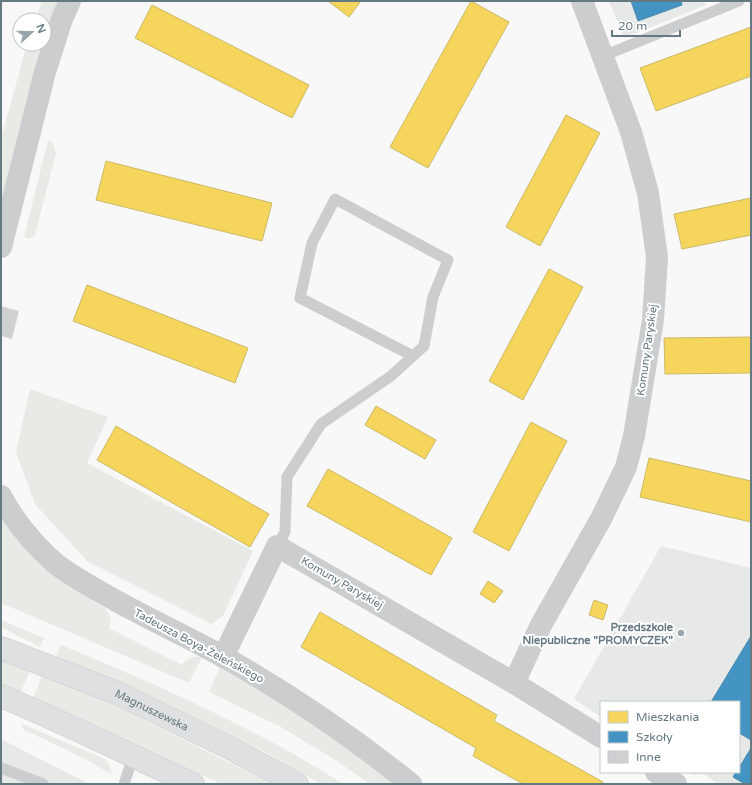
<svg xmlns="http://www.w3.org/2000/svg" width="752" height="785" font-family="'Varela Round',sans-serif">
<rect width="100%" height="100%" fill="#f8f8f8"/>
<g fill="#e7e9e8">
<path d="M609,1h95l2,4 -82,33z"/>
<path d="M661,546l90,22v216h-33l-14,-10 -11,1 -5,-3h51v-70h-138v15l-27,-18z"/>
<path d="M1,739l88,45h-88z"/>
</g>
<g fill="#e8eae5">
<path d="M42,1h17l-15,43v-24h-9z"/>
<path d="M27,44h17l-43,164v-69z"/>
<path d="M48,140l5,4 3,9 -21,82 -6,4 -5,-2z"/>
<path d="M30,389l78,28 -21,46 166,88 -30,65 -12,8 -124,-63 -52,-57 -19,-52z"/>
<path d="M1,516l72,72 33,21 5,10 -2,9 73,37c5,-7 11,-10 20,-8l-13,26 -188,-80z"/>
<path d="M1,620l43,18 -4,9 -39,-20z"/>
<path d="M61,645c97,40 193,82 282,139h-22l-54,-31 -48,-24 -61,-28 -104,-41z"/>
<path d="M1,658l30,10 -12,28 -18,-8z"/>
<path d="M220,667l55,31 34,23 87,63h-26l-33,-23 -56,-34 -72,-35z"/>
<path d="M43,673l68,28 35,20 126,63h-51l-60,-28 -129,-55z"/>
<path d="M22,724l83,35 4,5 3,11 -21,-13 -66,-32 -3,-2z"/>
</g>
<g fill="#f6d55c" stroke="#cab967">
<path d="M328,1h33l-12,16z"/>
<path d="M471,1l38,21 -81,146 -38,-21z"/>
<path d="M152,5l157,80 -17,33 -157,-80z"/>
<path d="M751,27v49l-95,35 -16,-43z"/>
<path d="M566,115l34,18 -60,113 -34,-19z"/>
<path d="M106,161l166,42 -10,38 -166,-41z"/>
<path d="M751,198v37l-69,14 -8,-35z"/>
<path d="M549,269l34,18 -60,113 -34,-19z"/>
<path d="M87,285l161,63 -13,35 -162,-62z"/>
<path d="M751,337v36l-86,1 -1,-36z"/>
<path d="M376,406l60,34 -11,19 -60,-34z"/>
<path d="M531,422l36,19 -58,110 -36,-19z"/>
<path d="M116,426l153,88 -19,33 -153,-87z"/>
<path d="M649,458l102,23v41l-111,-25z"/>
<path d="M328,469l124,69 -21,37 -124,-69z"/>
<path d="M488,581l15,10 -9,12 -14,-9z"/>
<path d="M594,600l14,5 -5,15 -14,-5z"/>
<path d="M320,612l177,103 -3,6 109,61 -1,2h-79l-50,-28 3,-8 -175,-101z"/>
</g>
<g fill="#4393c3" stroke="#4d8baf">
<path d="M631,1h50l1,4 -44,16z"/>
<path d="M751,636v63l-1,2h1v39l-12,-7v-31h-28z"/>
<path d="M751,748v36h-6l-12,-7 3,-5h3v-4z"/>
</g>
<path fill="#ced0d1" stroke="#e8e8e8" d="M1,306l18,5 -7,28 -11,-3z"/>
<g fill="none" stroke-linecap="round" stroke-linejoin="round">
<defs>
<g id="secondary">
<path id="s1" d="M1,648l116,45 113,55 67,36"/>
<path d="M1,696c65,27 128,59 192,88"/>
</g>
</defs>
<use href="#secondary" stroke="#d4d5d6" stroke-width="24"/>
<g stroke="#cbcdce" stroke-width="11">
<path d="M603,56l136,-55"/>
<path d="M277,546l8,-14 2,-55 34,-53 70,-48 33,-30 9,-49 15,-37 -113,-61 -23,44 -12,55 113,58"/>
<path d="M1,768l42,16"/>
<path d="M124,784l9,-27"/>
</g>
<g stroke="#cbcdce" stroke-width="22">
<path d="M1,247l44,-175 17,-53 8,-18"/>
<path d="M1,496c14,26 33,49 55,68 13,10 27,18 41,26 44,26 90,46 134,71 63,36 123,77 180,123"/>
<path d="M223,657l54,-111 237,137 87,54"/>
<path d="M514,683l27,-58 61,-108 24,-50 8,-31 19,-116 4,-63 -9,-64 -17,-61 -49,-131"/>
<path d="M656,772l20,12"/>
</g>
<use href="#secondary" stroke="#dfe0e1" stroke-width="22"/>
</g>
<circle fill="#98a5ab" stroke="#fff" stroke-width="1.5" cx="681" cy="633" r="4"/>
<g text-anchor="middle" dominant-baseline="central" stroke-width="4" stroke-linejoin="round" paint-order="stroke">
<g font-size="11" fill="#657981" stroke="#fff">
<text transform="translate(647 350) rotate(-82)">Komuny Paryskiej</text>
<text transform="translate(342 583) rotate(30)">Komuny Paryskiej</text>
<text transform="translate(199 646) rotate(28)">Tadeusza Boya-Żeleńskiego</text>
<text stroke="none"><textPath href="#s1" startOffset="163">Magnuszewska</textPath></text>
</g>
<g font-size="11" font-weight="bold" fill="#657981" stroke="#fff" text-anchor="end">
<text x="673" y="627">Przedszkole<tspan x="673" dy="13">Niepubliczne "PROMYCZEK"</tspan></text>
</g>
</g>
<rect width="752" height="785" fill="none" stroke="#657981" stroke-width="4"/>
<rect x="600" y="701" width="140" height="72" fill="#ffffff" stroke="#c1c9cd"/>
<rect x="608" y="711" width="20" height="12" fill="#f6d55c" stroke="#c1c9cd"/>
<text x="636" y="721" font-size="12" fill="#657981">Mieszkania</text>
<rect x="608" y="731" width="20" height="12" fill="#4393c3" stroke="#c1c9cd"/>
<text x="636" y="741" font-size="12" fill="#657981">Szkoły</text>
<rect x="608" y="751" width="20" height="12" fill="#ced0d1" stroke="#c1c9cd"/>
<text x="636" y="761" font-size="12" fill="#657981">Inne</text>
<g transform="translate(32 32) rotate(69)"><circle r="19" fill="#ffffff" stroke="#c1c9cd"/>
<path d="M0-3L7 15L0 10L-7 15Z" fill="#98a5ab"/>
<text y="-6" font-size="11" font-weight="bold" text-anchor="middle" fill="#657981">N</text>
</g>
<path d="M612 30v6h68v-6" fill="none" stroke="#657981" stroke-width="2"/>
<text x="618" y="30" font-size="12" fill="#657981" stroke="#ffffff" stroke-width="3" paint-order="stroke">20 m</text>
</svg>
